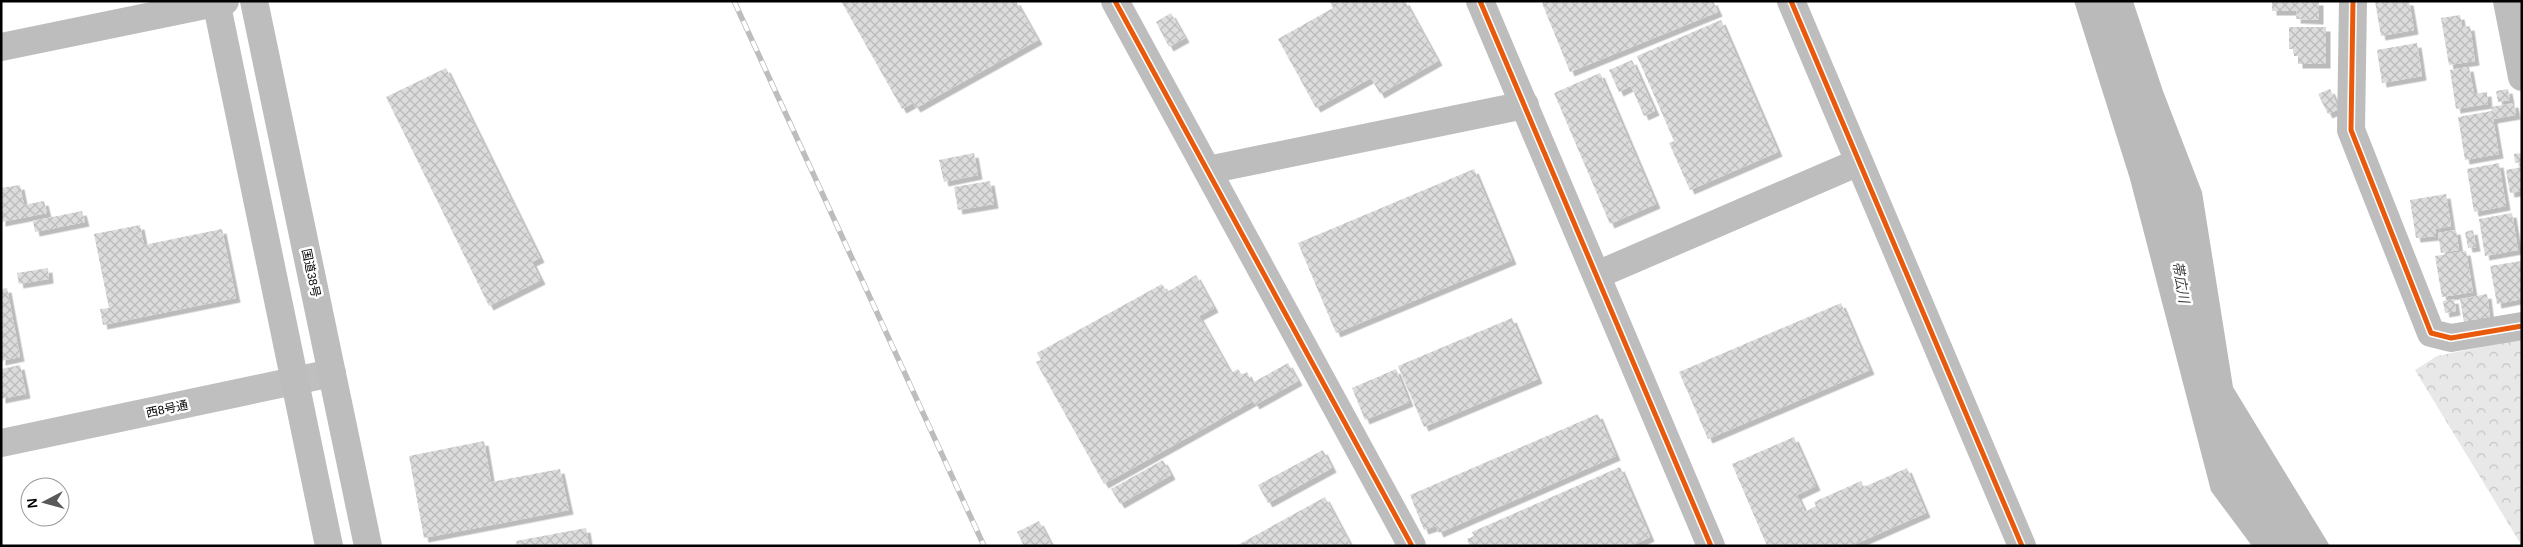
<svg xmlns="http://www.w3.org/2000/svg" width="2523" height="547" font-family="Arial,'Noto Sans JP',sans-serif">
<defs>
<pattern id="park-crowns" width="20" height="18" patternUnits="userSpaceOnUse" patternTransform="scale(1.25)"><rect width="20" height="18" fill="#e8e8e8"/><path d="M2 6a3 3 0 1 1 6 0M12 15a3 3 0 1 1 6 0" fill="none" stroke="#c5c5c5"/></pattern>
<pattern id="building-cross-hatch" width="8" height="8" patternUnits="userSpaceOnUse" patternTransform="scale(1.25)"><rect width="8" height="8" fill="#dcdcdc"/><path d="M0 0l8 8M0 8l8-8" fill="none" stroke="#bbb"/></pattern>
<filter id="shadow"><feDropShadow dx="4.5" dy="4.5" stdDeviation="0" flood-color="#0004"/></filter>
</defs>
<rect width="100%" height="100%" fill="#fff"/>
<path fill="url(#park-crowns)" d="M2522,339v207l-107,-176 22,-14z"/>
<path fill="#bababa" d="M2074,1h59l30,90 39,101 31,195 97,159h-78l-41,-55 -81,-312z"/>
<g fill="url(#building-cross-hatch)" filter="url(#shadow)">
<path d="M841,1h175l22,39 -122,68 -3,-5 -11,6z"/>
<path d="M1329,1h76l33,60 -58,33 -9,-16 -55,30 -38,-69 55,-31z"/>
<path d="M1546,1h167l5,11 -148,60 -28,-69z"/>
<path d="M2272,1h47v19l-23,-1 1,-8h-25z"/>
<path d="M2375,1h34l5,29 -33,6z"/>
<path d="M1171,13l14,25 -16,9 -13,-25z"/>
<path d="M2460,15l2,12 8,-1 5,35 -26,4 -8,-47z"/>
<path d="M1721,20l57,132 -88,38 -21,-47 5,-2 -37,-85z"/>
<path d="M2289,27h37v37h-28v-8h-4v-7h-5z"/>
<path d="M2417,43l5,33 -40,7 -5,-33z"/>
<path d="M1632,60l23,51 -11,5 -13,-30 -12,6 -10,-22z"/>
<path d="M2469,67l5,27 13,-2 1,12 -32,5 -6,-39z"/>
<path d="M446,68l94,190 -8,4 9,18 -52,26 -103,-209z"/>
<path d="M1600,73l56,131 -46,20 -56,-131z"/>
<path d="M2330,89l9,20 -11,5 -10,-20z"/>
<path d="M2508,89l2,11 -12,2 -2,-11z"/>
<path d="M2514,103l2,12 -23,4 6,35 -34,6 -7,-43 34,-6 -1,-4z"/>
<path d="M974,153l4,22 -34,7 -5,-22z"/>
<path d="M2522,153v9l-7,1 -1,-9z"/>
<path d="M2499,163l7,43 -32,6 -7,-43z"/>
<path d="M2522,167v24l-12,2 -4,-23z"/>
<path d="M1474,169l38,91 -176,73 -38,-90z"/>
<path d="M990,181l4,23 -36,6 -4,-23z"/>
<path d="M20,185l4,20 20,-4 3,12 -46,9v-34z"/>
<path d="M2446,194l5,32 -16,3 1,7 -20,2 -6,-38z"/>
<path d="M82,211l3,11 -50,10 -2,-11z"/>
<path d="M2512,213l6,37 -33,6 -6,-37z"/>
<path d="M140,225l4,20 78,-16 14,69 -133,27 -3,-16 9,-1 -15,-74z"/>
<path d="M2456,230l3,20 -18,3 -3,-20z"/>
<path d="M2473,230l3,17 -8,1 -3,-16z"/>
<path d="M2466,251l7,41 -31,5 -7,-41z"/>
<path d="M2521,261l1,38 -25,5 -7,-38z"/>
<path d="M48,268l1,11 -30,5 -2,-11z"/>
<path d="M1196,275l18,33 -15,8 32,57 7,-4 4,6 5,-3 5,11 36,-20 10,18 -43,24 -2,-4 -149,83 -68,-122 5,-2 -4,-7 125,-69 5,8z"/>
<path d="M7,288l13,69 -19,4v-72z"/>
<path d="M2487,294l3,24 -26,4 -4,-23z"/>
<path d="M2454,299l2,12 -11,2 -2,-12z"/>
<path d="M1841,303l29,67 -162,69 -29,-67z"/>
<path d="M1512,318l26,61 -114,48 -26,-61z"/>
<path d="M20,365l6,29 -25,5v-30z"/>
<path d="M1396,369l13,33 -44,18 -13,-32z"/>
<path d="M1598,414l18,42 -177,77 -3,-7 -12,4 -14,-35z"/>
<path d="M1794,437l22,49 -19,9 8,17 11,-6 -2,-4 47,-21 3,6 43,-19 19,45 -75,33h-84l-35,-82z"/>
<path d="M484,441l7,41 69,-13 9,41 -145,28 -15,-82z"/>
<path d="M1323,450l9,18 -64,35 -10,-18z"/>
<path d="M1163,460l8,15 -51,29 -9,-15z"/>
<path d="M1620,467l30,70 -19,9h-161l-3,-7 7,-3 -2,-4z"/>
<path d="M1325,497l26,49h-115z"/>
<path d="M1039,521l13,25h-28l-7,-14z"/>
<path d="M586,528l3,18h-72l-1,-5z"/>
</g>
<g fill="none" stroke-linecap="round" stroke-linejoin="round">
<g stroke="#bdbdbd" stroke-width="28">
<path d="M1115,1l297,545"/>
<path d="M1480,1l231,545"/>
<path d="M1791,1l231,545"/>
<path d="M2353,1l-2,129 80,203 20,5 71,-12"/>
<path d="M2507,1l15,76"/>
<path d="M1,47l224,-46"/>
<path d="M1208,170l317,-65"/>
<path d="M1597,275l262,-113"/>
</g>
<path stroke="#bfbfbf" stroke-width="28" d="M1,443l331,-70"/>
<g stroke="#bdbdbd" stroke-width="28">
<path d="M216,1l113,545"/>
<path d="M254,1l114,545"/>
</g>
<defs>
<path id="rail" d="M734,1l250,545"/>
</defs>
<use href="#rail" stroke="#bdbdbd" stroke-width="5.5"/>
<use href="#rail" stroke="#fff" stroke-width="4" stroke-dasharray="11" stroke-linecap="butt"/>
<defs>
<g id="cycleway">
<path d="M1115,1l297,545"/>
<path d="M1480,1l231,545"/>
<path d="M1791,1l231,545"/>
<path d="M2353,1l-2,129 80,203 20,5 71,-12"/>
</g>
</defs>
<use href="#cycleway" stroke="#fff" stroke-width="8"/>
<use href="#cycleway" stroke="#e8590c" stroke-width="5"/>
</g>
<g text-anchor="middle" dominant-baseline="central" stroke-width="5" stroke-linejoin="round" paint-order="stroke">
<g font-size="12" fill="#000" stroke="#fff">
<text transform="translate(311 273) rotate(78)">国道38号</text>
<text transform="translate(167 409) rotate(-12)">西8号通</text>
</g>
<g font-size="14" font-style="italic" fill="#3e3e3e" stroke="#fff">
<text transform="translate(2181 282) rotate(80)">帯広川</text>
</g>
</g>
<rect width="2523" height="547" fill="none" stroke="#000000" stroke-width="5"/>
<g transform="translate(45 502) rotate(264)"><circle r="24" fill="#ffffff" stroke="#999999"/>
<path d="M0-4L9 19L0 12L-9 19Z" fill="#595959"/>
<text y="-8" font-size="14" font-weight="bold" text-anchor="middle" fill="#000000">N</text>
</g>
</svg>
